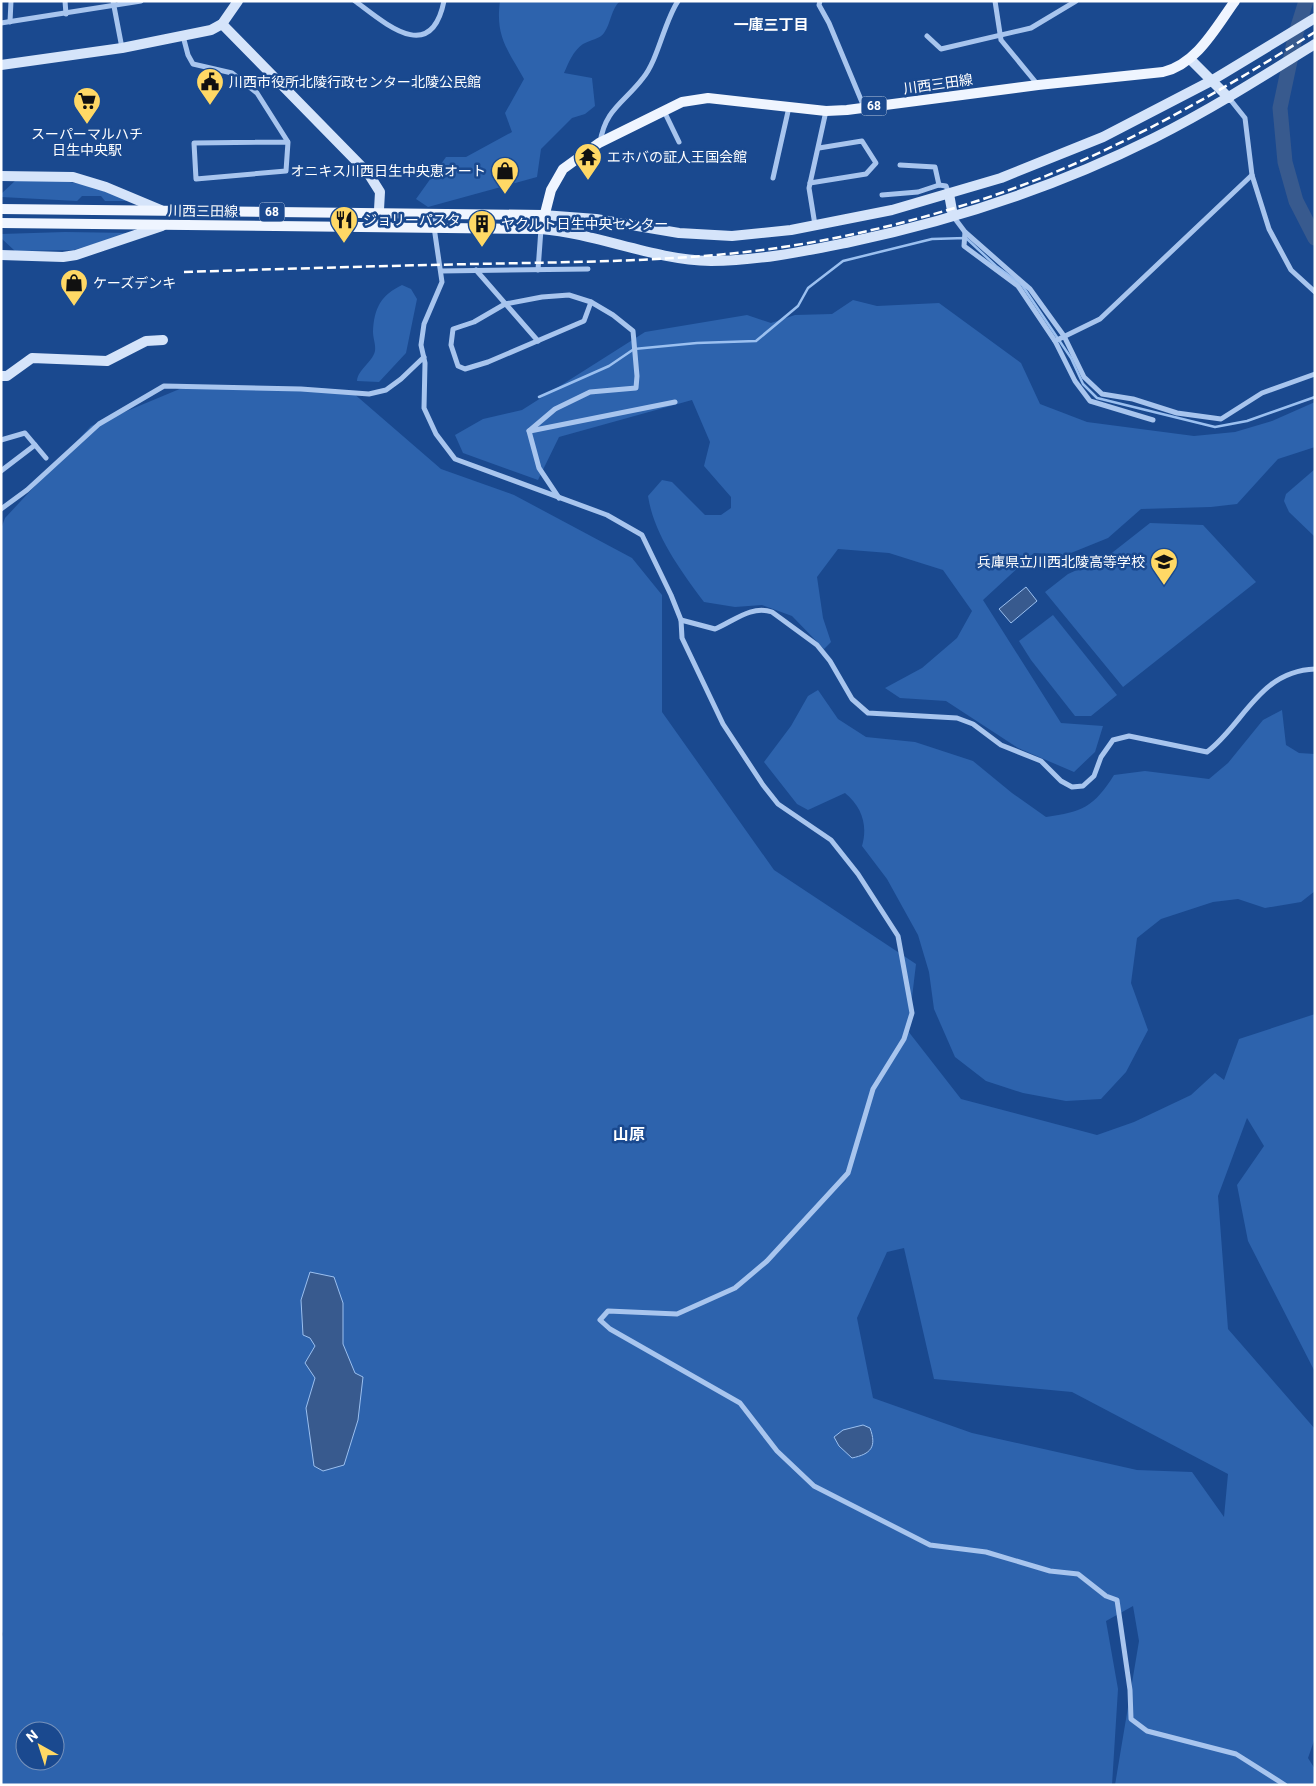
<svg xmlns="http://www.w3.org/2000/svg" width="1316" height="1786" font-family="Roboto,'Noto Sans JP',sans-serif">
<rect width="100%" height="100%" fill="#1a498f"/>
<g fill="#2d63ad" fill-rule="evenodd">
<path d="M500,1h120c-9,8 -9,22 -16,32 -4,6 -14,7 -21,11 -10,7 -14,18 -19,29l28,5 3,28 -10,8 -13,4 -31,31 -4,28 -109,30 -12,-8 30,-42h20l46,-25 -7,-19 19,-34c-16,-29 -29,-42 -24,-78z"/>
<path d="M16,180l48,1 22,4 46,16h-27l-4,-5h-19l-5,5 -76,-4v-3z"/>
<path d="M65,232l67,1 -58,17 -59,1 -14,-13v-4z"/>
<path d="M402,285l9,4 6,10 -11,54 -27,29 -22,-1c1,-12 15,-18 18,-30 1,-6 -2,-13 -2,-19 1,-24 8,-37 29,-47z"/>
<path d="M853,300l24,6 62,-3 82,60 19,41 47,18 107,14 41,-4 37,-11 43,-19v45l-37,12 -41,45 -26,3 -70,2 -33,29 -42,17 -32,-2 -51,47 78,123 42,3 -8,26 -21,20 -56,-24 -72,-47 -46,-3 -15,-10 37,-20 35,-30 15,-27 -29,-41 -54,-17 -51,-4 -21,28 6,41 8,24 -7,7 -32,-33 -30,-11 -27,2 -31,-5c-23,-31 -50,-67 -56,-106l14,-16 10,2 33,33h16l10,-7v-11l-27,-31 6,-24 -18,-42 -133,37 -21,43 -75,-27 -8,-18 28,-16 39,-9 123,-78 102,-17 24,8 24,-8 37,-1z"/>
<path d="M182,388h138l32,4 89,77 73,26 118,63 30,37v117l112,158 142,94 -8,67 53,68 136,36 37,-13 57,-27 24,-22 9,7 15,-41 76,-25v358l-67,-131 -11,-56 27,-39 -17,-28 -29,78 10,133 87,100v309l-7,20 7,11v16h-200l24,-144 -6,-35 -27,15 12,68 -6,96h-1111v-145l2,-6 -2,-5v-1100l4,-11 86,-92zM904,1248l30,131 138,13 156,82 -4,43 -32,-45 -55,-2 -165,-37 -99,-35 -16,-80 30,-66zM25,1731h30v30h-30z"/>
<path d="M1315,469v68l-26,-25 -5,-11 2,-7z"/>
<path d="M1150,523l53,2 53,57 -133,105 -78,-95 23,-18 40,-18z"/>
<path d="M1053,615l64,80 -26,21h-16l-44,-56 -12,-19z"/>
<path d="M818,690l20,29 28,18 49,5 58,19 39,32 34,24c36,-5 48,-10 68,-42l31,-4 64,8 19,-16 35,-43 19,-10 4,35 13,8 16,1v137l-14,11 -36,6 -27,-9 -25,3 -52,17 -24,19 -6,45 17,47 -22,42 -25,27 -35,2 -43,-8 -37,-12 -31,-24 -21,-48 -5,-37 -11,-37 -31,-56 -25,-33c6,-21 0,-39 -17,-53l-37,17 -11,-6 -33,-42 27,-36 17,-30z"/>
</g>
<g fill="#385a8e" stroke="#9bc0f0">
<path d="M1026,587l11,14 -26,22 -12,-14z"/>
<path d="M310,1272l24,5 9,26v41l12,29 8,4 -5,43 -14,45 -21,6 -9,-5 -8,-58 9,-30 -10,-15 10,-17 -5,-8 -7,-3 -2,-35z"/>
<path d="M863,1425l7,3c7,19 1,26 -18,30l-13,-12 -5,-9 9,-7z"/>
</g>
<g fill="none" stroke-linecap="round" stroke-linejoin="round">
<path stroke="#9bc0f0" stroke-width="2.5" d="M539,397l70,-31 25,-17 63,-6 59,-2 42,-35 10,-18 35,-27 89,-22 34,-1 30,28 26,19 49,73 12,26 14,14 118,29 32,-6 68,-24"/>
<path stroke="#385a8e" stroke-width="15" d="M1306,1l-10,32 -16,75 5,54 11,39 19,37"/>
<g stroke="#a8c5ee" stroke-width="5">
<path d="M65,1l1,13"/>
<path d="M113,1l9,47"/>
<path d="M355,1c31,23 76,64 89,0"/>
<path d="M820,1l-1,4 10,18 35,84"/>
<path d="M995,1l6,39 37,45"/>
<path d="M10,22l1,-21"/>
<path d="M1,23l140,-22"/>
<path d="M183,36l5,19 5,9 39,9 25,20 31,49 -2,29 -90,8 -2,-36 94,-1"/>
<path d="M927,36l14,13 90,-21 45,-27"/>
<path d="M1229,98l16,20 7,57 17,54 22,41 24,22"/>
<path d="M664,111l15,31"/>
<path d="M600,143c5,-34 24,-40 43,-65 15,-18 21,-56 35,-77"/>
<path d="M900,165l35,2 4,18"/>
<path d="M773,178l16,-71"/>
<path d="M810,183l56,-9 10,-11 -14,-22 -43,7"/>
<path d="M882,195l36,-3 21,-7 7,1 3,8"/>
<path d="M436,215l-2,12 8,55 -18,42 -3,21 4,18 -1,45 12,26 19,25 152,56 35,20 29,60 10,25 1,18 41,86 40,61 15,19 53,36 27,34 40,62 14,77 -8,26 -31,50 -25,84 -81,88 -32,27 -58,26 -69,-3 -8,9 10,9 130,74 37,48 37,35 116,59 56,7 64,19 28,3 28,22 11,4 13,90 1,29 16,12 89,23 49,31"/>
<path d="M953,216l12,16 65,57 34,47 20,41 18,17 31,5 44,14 44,6 41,-26 53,-19"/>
<path d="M815,225l-6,-37 17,-77"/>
<path d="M965,232l-1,14 54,40 37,55 20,40 15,20 63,19"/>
<path d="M476,270l62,71"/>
<path d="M538,270l3,-41"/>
<path d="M441,271l147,-2"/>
<path d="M569,295l22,7 -7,19 -96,41 -23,7 -7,-3 -7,-21 2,-16 21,-7 31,-18 37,-7z"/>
<path d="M1055,341l45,-22 152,-144"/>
<path d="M529,431l26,-22 35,-17 46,-4 1,-12 -4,-45 -20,-16 -22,-13"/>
<path d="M529,431l10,37 20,30"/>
<path d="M530,431l145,-29"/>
<path d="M1,440l24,-7 21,25"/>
<path d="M1,471l34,-26"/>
<path d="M1,509l26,-19 72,-66 65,-38 137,3 68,5 17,-4 15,-11 23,-22"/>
<path d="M681,620l34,9c19,-8 36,-24 57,-17l45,33 13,16 22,38 16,14 89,5 16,6 28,21 40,16 20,20 11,6 11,-1 11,-10 7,-19 12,-17 16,-4 78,16c37,-28 52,-81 108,-83"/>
</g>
<g stroke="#d5e4fa" stroke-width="10">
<path d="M222,24l146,149 12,19 -2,35"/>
<path d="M1190,59l39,39"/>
<path d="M1,65l121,-17 89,-18 11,-6 16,-23"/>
<path d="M1,176l72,1 33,10 55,23"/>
<path d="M949,194l4,22"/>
<path d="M543,215l53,4 83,14 53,3 59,-6 101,-20 109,-32 102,-41 108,-56 104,-63"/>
<path d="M541,229c58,5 112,31 170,32 47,0 94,-10 139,-19 105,-22 208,-56 304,-104 56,-28 108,-61 161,-94"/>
<path d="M1,255l62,2 13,-2 86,-29"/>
<path d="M1,376h6l25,-18 75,3 39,-20 17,-1"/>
</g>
<g stroke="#eff5ff" stroke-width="10">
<path d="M1,209l542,6"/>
<path d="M1,223l540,6 10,-39 12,-21 36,-26 83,-41 26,-4 118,13 21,-1 191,-25 125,-13c34,-8 53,-45 72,-71"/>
</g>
<path stroke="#fff" stroke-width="2.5" stroke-dasharray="9 4" stroke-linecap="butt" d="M184,272c96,-3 193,-6 290,-8 90,-2 182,-2 272,-12 78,-9 156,-27 231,-51 121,-39 230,-101 338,-169"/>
</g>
<defs>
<symbol id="civic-pin" viewBox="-11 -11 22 30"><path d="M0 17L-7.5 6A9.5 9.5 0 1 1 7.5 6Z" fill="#ffd865" stroke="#1a498f"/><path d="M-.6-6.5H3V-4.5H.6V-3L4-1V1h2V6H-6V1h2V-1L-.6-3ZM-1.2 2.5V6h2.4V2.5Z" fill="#111"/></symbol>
<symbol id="supermarket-pin" viewBox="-11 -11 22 30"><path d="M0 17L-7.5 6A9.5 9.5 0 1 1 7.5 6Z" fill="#ffd865" stroke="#1a498f"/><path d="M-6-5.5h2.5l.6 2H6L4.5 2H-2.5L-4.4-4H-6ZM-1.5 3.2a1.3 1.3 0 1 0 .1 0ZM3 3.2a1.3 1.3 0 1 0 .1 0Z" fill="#111"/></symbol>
<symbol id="temple-pin" viewBox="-11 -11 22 30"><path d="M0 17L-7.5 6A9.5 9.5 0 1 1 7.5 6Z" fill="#ffd865" stroke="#1a498f"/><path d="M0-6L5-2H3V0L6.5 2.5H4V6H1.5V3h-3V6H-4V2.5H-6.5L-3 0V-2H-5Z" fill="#111"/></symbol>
<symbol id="shop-pin" viewBox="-11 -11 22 30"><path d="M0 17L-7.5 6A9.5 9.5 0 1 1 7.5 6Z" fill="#ffd865" stroke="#1a498f"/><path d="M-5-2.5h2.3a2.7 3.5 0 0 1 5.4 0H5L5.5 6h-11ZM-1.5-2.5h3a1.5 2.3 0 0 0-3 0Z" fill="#111"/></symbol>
<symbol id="restaurant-pin" viewBox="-11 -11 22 30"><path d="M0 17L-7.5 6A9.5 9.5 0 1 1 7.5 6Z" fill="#ffd865" stroke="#1a498f"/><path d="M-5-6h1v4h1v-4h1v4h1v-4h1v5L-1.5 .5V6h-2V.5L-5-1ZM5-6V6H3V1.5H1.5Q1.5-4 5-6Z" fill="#111"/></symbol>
<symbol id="building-pin" viewBox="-11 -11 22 30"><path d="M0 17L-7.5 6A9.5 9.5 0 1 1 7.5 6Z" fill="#ffd865" stroke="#1a498f"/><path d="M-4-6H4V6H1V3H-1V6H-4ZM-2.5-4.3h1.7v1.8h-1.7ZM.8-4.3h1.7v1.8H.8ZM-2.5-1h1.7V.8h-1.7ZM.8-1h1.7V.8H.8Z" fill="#111"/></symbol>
<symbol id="school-pin" viewBox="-11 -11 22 30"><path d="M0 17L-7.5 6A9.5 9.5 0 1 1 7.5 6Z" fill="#ffd865" stroke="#1a498f"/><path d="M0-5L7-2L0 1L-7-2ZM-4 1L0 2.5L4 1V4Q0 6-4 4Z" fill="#111"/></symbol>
</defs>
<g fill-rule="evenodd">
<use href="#civic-pin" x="194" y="66" width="32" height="43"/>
<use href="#supermarket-pin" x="71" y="85" width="32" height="43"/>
<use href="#temple-pin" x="572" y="141" width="32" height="43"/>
<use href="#shop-pin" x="489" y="155" width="32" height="43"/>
<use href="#restaurant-pin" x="328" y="204" width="32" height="43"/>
<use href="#building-pin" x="466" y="208" width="32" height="43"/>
<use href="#shop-pin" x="58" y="267" width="32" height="43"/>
<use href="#school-pin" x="1148" y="546" width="32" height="43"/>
</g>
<g text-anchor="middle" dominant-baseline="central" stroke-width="5" stroke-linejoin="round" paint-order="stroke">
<g fill="#1a498f" stroke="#bac8dd" stroke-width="1">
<rect x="861.5" y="96.5" width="25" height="19" rx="4"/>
<rect x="259.5" y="202.5" width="25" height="19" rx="4"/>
</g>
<g font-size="12" font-weight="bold" fill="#fff">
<text x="874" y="106">68</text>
<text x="272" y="212">68</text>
</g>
<g font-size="14" fill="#fff" stroke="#1a498f" text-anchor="start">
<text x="229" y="82">川西市役所北陵行政センター北陵公民館</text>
<text x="87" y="134" text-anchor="middle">スーパーマルハチ<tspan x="87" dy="16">日生中央駅</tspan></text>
<text x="607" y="157">エホバの証人王国会館</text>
<text x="486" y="171" text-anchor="end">オニキス川西日生中央恵オート</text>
<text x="363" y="220">ジョリーパスタ</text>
<text x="501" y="224">ヤクルト日生中央センター</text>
<text x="93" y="283">ケーズデンキ</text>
<text x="1145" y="562" text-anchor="end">兵庫県立川西北陵高等学校</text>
</g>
<g font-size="14" fill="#fff" stroke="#1a498f">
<text transform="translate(938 84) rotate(-8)">川西三田線</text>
<text transform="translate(203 211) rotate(1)">川西三田線</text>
</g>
<g font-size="15" font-weight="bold" fill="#fff" stroke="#1a498f">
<text x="771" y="25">一庫三丁目</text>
</g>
<g font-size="16" font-weight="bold" fill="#fff" stroke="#1a498f">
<text x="629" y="1134">山原</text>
</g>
</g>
<rect width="1316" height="1786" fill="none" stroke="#ffffff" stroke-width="5"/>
<g transform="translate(40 1746) rotate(321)"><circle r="24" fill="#1a498f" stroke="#7692bc"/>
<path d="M0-4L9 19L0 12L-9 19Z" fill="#ffd865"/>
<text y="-8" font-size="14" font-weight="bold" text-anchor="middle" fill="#ffffff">N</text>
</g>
</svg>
